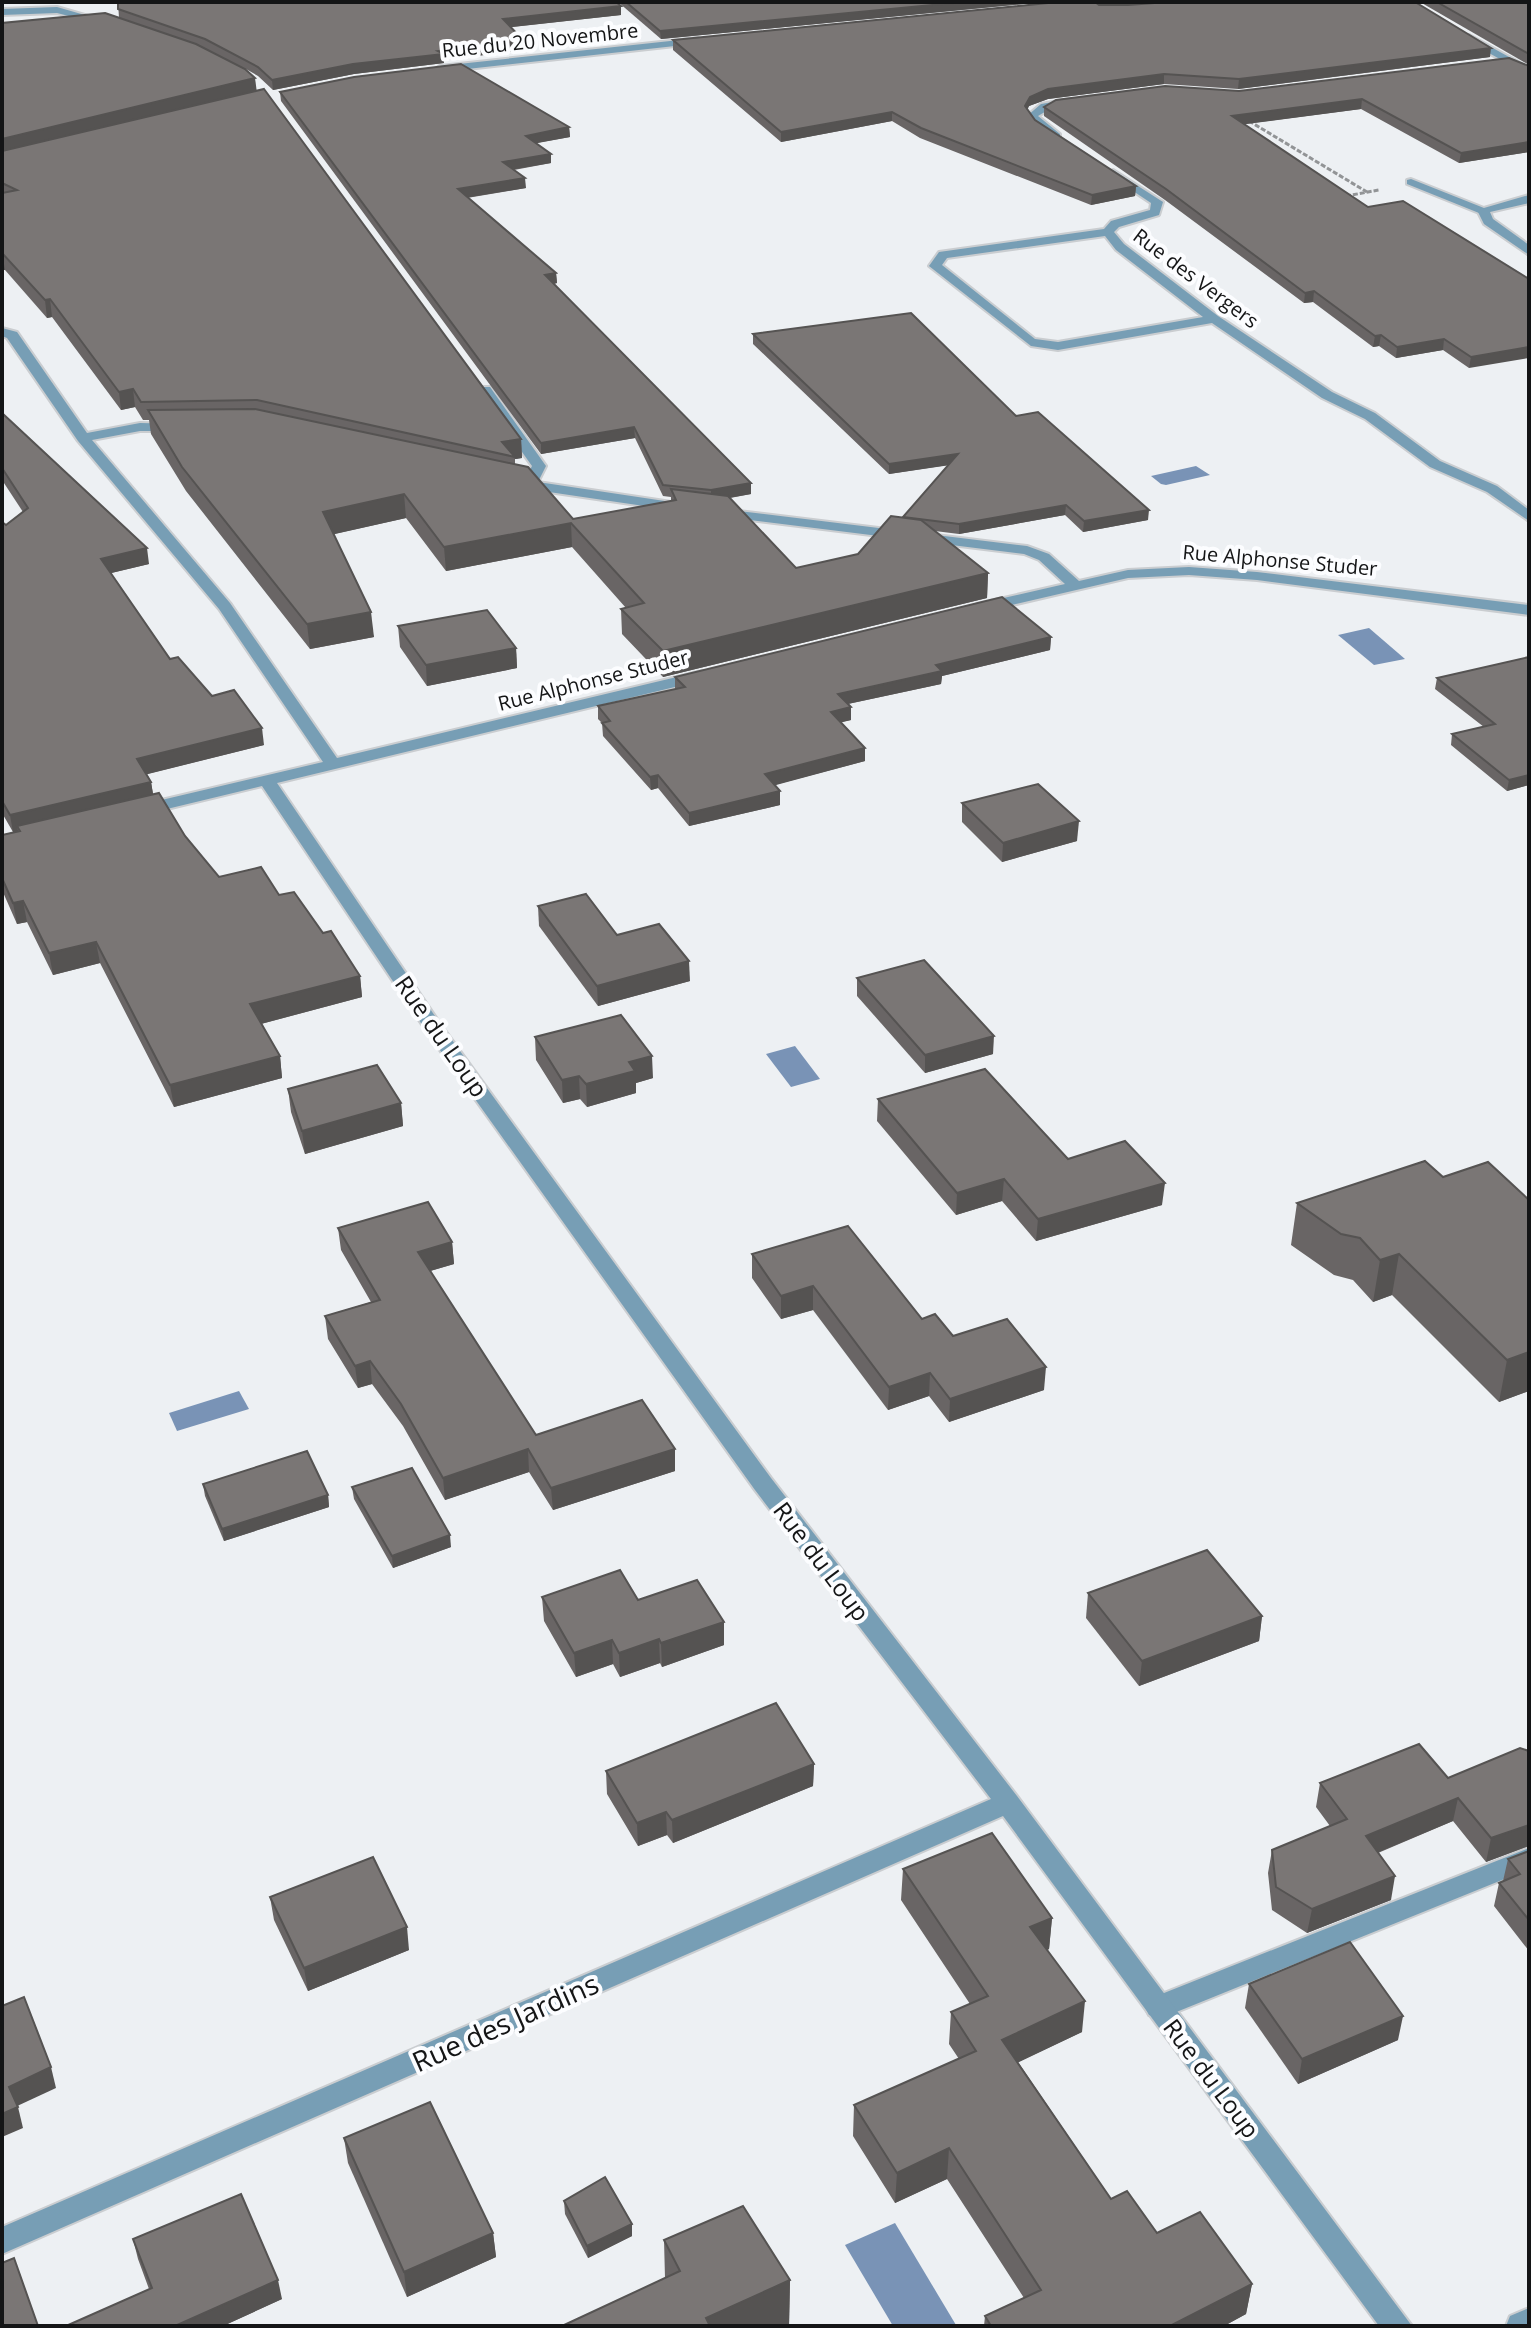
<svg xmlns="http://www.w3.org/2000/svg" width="1531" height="2328" font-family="'Open Sans',sans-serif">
<rect width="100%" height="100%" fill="#edf0f3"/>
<g fill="#7993b6">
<path d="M1196,466l14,9 -44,10 -5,-1 -10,-8z"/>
<path d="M1369,628l36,31 -31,6 -36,-30z"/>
<path d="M795,1046l25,33 -29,8 -25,-33z"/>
<path d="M239,1391l10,18 -72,22 -8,-18z"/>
<path d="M895,2223l61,102 -63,1 -48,-81z"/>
</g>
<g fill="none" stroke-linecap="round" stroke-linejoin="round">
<defs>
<g id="service">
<path d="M1411,179l78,31 -10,3 -72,-29v-4z"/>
<path d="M1529,1848v21l-360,146 -10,3 -10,-3 -4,-8 4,-8z"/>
<path d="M1529,2308v18h-23l4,-10z"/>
</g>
<g id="minor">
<path d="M57,7l52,15 -5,3 -47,-12 -55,2v-6z"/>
<path d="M1469,35l60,33v7l-64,-35 -1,-2z"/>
<path d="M698,38l5,3 -1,2 -262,29 -5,-3 5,-3z"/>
<path d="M1071,99l5,3 -1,2 -22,3 -15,9 22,18v4h-8l-25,-22 14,-12z"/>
<path d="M1113,170l50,32 -4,13 -40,12 -5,5 10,12 94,72 114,76 43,21 65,48 57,25 32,24v11l-42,-29 -57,-25 -65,-48 -43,-21 -110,-75 -154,27 -27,-4 -102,-80 10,-14 165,-23 7,-8 39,-11 1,-7 -42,-28 -2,-2zM1105,236l11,14 87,67 -145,25 -23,-3 -93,-74 5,-7z"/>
<path d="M1529,195v8l-39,9 3,7 36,26v10l-45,-31 -7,-14z"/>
<path d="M2,328l15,4 70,101 53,-10 40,1 2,3 -7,4h-35l-48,9 138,163 107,155 365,-87 6,2v6l-431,104 164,242 330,453 246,318 395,530h-33l-376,-510 -1001,438v-27l989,-428 -236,-309 -328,-458 -165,-246 -120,29 -8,-5 2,-4 187,-44 -104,-153 -141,-168 -71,-103 -5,-2z"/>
<path d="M480,387h10l56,79 -8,16 140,21 7,4 -7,4 -163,-24v-6l10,-1 7,-14 -54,-76z"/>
<path d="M722,509l305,37 22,8 30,27 49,-11 61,-3 68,5 272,33v10l-272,-35 -68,-5 -61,3 -146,34 -8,-5 3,-3 88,-20 -26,-24 -15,-6 -307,-38v-6z"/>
</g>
</defs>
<use href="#service" stroke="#cacdd0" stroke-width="4"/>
<use href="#minor" stroke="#cacdd0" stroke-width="4"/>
<g stroke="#929496" stroke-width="3" stroke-dasharray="5 2" stroke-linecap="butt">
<path d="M1249,121l118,71"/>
<path d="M1346,196l33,-6"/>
</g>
<use href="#service" fill="#779eb5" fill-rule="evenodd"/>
<use href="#minor" fill="#779eb5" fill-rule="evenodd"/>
</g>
<g fill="#696565">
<path d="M118,2l503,4v9l-110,12 14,23 -81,10v3l-90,11 -81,16 -15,-14 -12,-7 10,22 265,348 1,19 -7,1v5l58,55 98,-18v-4l-8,-1 -28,-58 -94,16 -260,-353 -1,-9 289,35 1,10 -34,6 15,11v9l-37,7 12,18 -59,10 89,75 1,10 -3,1 197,199v11l-21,4 66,70 62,-14 45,-36 45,-53 -59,9 -136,-130v-10l263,82 132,104 -65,12 -18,-17 -106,19 -24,-3 53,42 -1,25 -324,79 -41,-43 -1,-25 5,-1 -54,-61 -126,24 -40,-53 -72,16 40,103 -64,12 -124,-158 -35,-57 -2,-14h-6l-8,-13 -14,3 -69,-93 -5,1 -42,-48h-3v-247l117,-5z"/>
<path d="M618,2h427l-384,37z"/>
<path d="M1420,2h107l2,1v62z"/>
<path d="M1099,5l391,52 -252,32 -74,-5 -116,15 -19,7 -2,4 8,10 101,66 -1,10 -44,9 -171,-67 -28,-17 -111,21 -108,-92v-10z"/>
<path d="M1529,66v86l-70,11 -98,-54 -117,15 124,83 161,72 -60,89 -26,-18 -47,8 -17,-12 -6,1 -60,-45 -9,1 -139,-103 -121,-84v-9l195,-16z"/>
<path d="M2,413l147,151 -38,9 59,86 42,37 52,49 -117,29 4,8 2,12 32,42 34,41 60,18 44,38 37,43 2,21 -101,27 19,32 2,22 -108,29 -74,-144 -47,12 -26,-53 -10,2 -15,-34v-55l11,-3 -11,-19v-291l4,3 17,-13 -21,-32z"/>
<path d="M398,626l118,22 1,20 -90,18 -27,-39z"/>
<path d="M1051,637l-1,13 -108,26 -1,8 -93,20 3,3v13l-10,2 24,26v13l-91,24 6,20 -91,21 -31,-38 -7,2 -48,-54 -1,-13 -4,-4v-13l77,-17v-12z"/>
<path d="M1529,657v128l-22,6 -56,-46 1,-11 32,-7 -49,-38 2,-11z"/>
<path d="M962,803l115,38 -75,21 -40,-40z"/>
<path d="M538,906l79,29 73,46 -92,25 -59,-80z"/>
<path d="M857,978l136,76 -68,19 -68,-77z"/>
<path d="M535,1037l118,41 -17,5v10l-49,14 -7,-8 -17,4 -27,-43z"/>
<path d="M288,1089l113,14 2,23 -98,28 -14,-42z"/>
<path d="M878,1099l190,60 94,46 -126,36 -34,-40 -46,14 -79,-94z"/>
<path d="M1425,1161l104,230 -30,11 -107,-107 -19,7 -20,-22 -19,-5 -43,-30 6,-42z"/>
<path d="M338,1228l114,14 2,22 -24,7 106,164 139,14v22l-122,39 -24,-38 -84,28 -42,-74 -31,-42 -14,4 -30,-49 -3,-23 46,-14 -30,-52z"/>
<path d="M752,1254l170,65 122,71 -95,32 -20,-26 -41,14 -75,-100 -32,9 -29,-41z"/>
<path d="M203,1484l125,11 1,12 -105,34 -19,-45z"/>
<path d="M352,1487l99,60 -58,21 -39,-69z"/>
<path d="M1088,1593l174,23 -3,25 -120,45 -53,-68z"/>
<path d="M542,1597l96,3 86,22v23l-62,22 -2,-4 -40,14 -7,-13 -37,13 -32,-56z"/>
<path d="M1529,1751v95l-43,16 -33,-41 -75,32 13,47 -84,33 -35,-23 -4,-37 4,-23 58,-24 -14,-19 4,-24 128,-5z"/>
<path d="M814,1764l-1,22 -140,57 -6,-8 -29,11 -31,-52 -1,-23z"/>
<path d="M1529,1851v100l-35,-45 5,-23 4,-2 5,-22z"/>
<path d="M903,1869l149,49 -3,31 -2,1 35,82 -64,30 93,137 46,34 95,51 -6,30 -22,12h-240l1,-10 39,-18 -77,-119 -52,24 -42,-67 1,-31 105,-46 -10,-15 2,-32 19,-8 -69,-104z"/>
<path d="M270,1897l139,53 -101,41 -34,-71z"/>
<path d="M1249,1984l149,56 -100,44 -53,-76z"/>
<path d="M344,2138l149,95 3,24 -89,40 -59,-134z"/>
<path d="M564,2201l68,35 -44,22 -23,-44z"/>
<path d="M133,2239l149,60 -59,27h-157l83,-37 -11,-30z"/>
<path d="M664,2240l126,40 -1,46h-227l103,-48z"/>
</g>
<g fill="#555352">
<path d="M964,2h81l-384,37 -1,-8z"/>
<path d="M621,6v9l-118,13v-9z"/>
<path d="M524,41l1,9 -81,10v3l-90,11 -81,16 -1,-10 81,-16 85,-13z"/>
<path d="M1491,48l-1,9 -252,32 1,-10z"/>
<path d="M1164,74v10l-116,15 -19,7 -5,10 1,-10 5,-9 18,-8z"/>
<path d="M255,78l2,15 -255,63v-17z"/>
<path d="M1362,99l-1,10 -130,17 1,-10z"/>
<path d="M892,112v9l-111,21v-10z"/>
<path d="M569,127l1,10 -43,8 -1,-9z"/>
<path d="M1529,142v10l-70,11 2,-10z"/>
<path d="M551,154v9l-48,8v-9z"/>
<path d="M525,178l1,10 -68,11v-10z"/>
<path d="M1136,186l-1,10 -44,9 1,-10z"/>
<path d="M2,253l3,17h-3z"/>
<path d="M556,273l1,10 -11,2 -1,-10z"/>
<path d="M1314,291l-1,11 -9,1 1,-10z"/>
<path d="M50,299l2,18 -5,1 -2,-18z"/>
<path d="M1381,335l-2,11 -6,1 2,-11z"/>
<path d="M1444,339l-1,11 -47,8 1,-11z"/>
<path d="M1529,347v11l-60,10 2,-11z"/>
<path d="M133,389l2,18 -14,3 -2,-18z"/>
<path d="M634,427l1,11 -94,16v-11z"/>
<path d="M521,439l1,19 -7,1 -13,-17z"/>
<path d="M958,454l-1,10 -68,10v-10z"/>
<path d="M751,483v11l-40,7v-11z"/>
<path d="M404,494l2,24 -80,18 -3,-24z"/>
<path d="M1066,505l-1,10 -106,19v-10z"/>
<path d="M1149,510l-1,10 -65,12 1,-11z"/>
<path d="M571,523l1,24 -126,24 -2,-24z"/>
<path d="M147,548l2,16 -46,11 -2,-16z"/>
<path d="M988,573l-1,25 -324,79v-26z"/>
<path d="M371,612l3,25 -64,12 -3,-25z"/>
<path d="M1051,637l-1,13 -108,26 -1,8 -103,22v-12l98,-29z"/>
<path d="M516,648l1,20 -90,18 -1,-21z"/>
<path d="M851,707v13l-20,5v-13z"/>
<path d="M262,728l2,17 -124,31 -3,-17z"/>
<path d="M865,748v13l-100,27v-14z"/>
<path d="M658,775v13l-7,2 -1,-13z"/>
<path d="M1529,775v10l-22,6 2,-11z"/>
<path d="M151,782l3,18 -137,26 1,5 -5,1 -3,-17z"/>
<path d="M780,791v14l-91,21v-13z"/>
<path d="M1079,821l-2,20 -75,21 1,-19z"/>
<path d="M23,901l4,21 -10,2 -4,-21z"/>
<path d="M96,942l4,21 -47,12 -4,-22z"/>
<path d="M689,961l1,20 -92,25 -1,-20z"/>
<path d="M360,976l2,21 -109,29 -3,-22z"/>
<path d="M994,1036l-1,18 -68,19v-18z"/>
<path d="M280,1056l2,22 -108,29 -4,-22z"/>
<path d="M652,1056l1,22 -17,5v10l-49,14 -1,-23 43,-22z"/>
<path d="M579,1076l1,23 -17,4 -1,-23z"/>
<path d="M401,1103l2,23 -98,28 -3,-23z"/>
<path d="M1004,1179l-2,22 -46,14 1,-22z"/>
<path d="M1165,1183l-3,22 -126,36 2,-22z"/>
<path d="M452,1242l2,22 -34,10 -2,-22z"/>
<path d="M1399,1254l-7,41 -19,7 7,-42z"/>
<path d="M813,1286v24l-32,9v-23z"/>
<path d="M1529,1352v39l-30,11 8,-42z"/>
<path d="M370,1361l2,23 -14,4 -3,-22z"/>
<path d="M1046,1367l-2,23 -95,32 1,-23z"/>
<path d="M930,1373l-1,23 -41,14 1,-23z"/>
<path d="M528,1449l1,23 -84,28 -2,-22z"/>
<path d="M675,1449v22l-122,39 -2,-22z"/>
<path d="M328,1495l1,12 -105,34 -2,-12z"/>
<path d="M450,1535l1,12 -58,21 -1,-12z"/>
<path d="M1262,1616l-3,25 -120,45 3,-25z"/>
<path d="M724,1622v23l-62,22 -1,-24z"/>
<path d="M659,1639l1,24 -40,14 -1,-24z"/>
<path d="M612,1640l1,24 -37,13 -2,-24z"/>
<path d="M814,1764l-1,22 -140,57 -1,-23z"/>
<path d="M1458,1798l-5,23 -91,38 4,-23z"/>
<path d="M666,1812l1,23 -29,11 -1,-23z"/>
<path d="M1529,1825v21l-43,16 5,-24z"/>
<path d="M1395,1876l-4,24 -84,33 5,-24z"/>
<path d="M1052,1918l-3,31 -21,9 2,-31z"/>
<path d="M407,1927l2,23 -101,41 -4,-23z"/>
<path d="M1085,2001l-3,31 -82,39 2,-31z"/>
<path d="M1403,2016l-5,24 -100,44 4,-25z"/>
<path d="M51,2067l5,21 -41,19 -6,-20z"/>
<path d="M18,2107l5,21 -21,9v-23z"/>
<path d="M949,2148l-2,31 -52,24 2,-30z"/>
<path d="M632,2224v12l-44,22 -1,-12z"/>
<path d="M493,2233l3,24 -89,40 -3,-25z"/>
<path d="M278,2280l4,19 -59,27h-48z"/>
<path d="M790,2280l-1,46h-83v-8z"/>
<path d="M1252,2284l-6,30 -22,12h-54z"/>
</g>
<g fill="#7a7675" stroke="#555352" stroke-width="2">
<path d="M118,2h498l5,4 -118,13 21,22 -86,10 6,3 -91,10 -81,16 -14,-13 -53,-28 -87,-30z"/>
<path d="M626,2h338l-304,29z"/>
<path d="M1058,2h37l4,3h29l40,-3h247l76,46 -252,31 -75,-5 -116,15 -18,8 -5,9 10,14 101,66 -44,9 -171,-67 -29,-16 -111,20 -108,-92z"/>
<path d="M1437,2h90l2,1v51z"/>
<path d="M105,13l91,31 49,25 10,9 -253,61v-116z"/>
<path d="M1509,58l20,8v76l-68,11 -99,-54 -130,17 136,91 35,-6 126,78v68l-58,10 -27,-18 -47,8 -16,-12 -6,1 -61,-45 -9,2 -139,-104 -122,-82 12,-7 109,-14 74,5z"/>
<path d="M461,64l108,63 -43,9 25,18 -48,8 22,16 -67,11 98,84 -11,2 206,208 -40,7 -48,-5 -29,-58 -93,16 -261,-351 74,-15z"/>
<path d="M264,89l257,350 -19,3 13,15 -258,-57 -116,2 -8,-13 -14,3 -69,-93 -5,1 -43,-47v-60l15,-3 -15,-7v-32z"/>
<path d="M911,313l105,103 22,-4 111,98 -65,11 -18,-16 -107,19 -56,-7 55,-63 -69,10 -136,-130z"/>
<path d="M255,409l273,58 45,52 103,-19 -5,-11 57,7 68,72 62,-14 33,-38 30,4 67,53 -325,78 -42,-42 23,-6 -73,-80 -127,24 -40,-53 -81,18 48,100 -64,12 -125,-157 -34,-57z"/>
<path d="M2,413l145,135 -46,11 69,100 8,-2 34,39 22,-6 28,38 -125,31 14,23 -141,33 -8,-14v-279l4,3 22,-17 -26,-40z"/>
<path d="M1002,597l49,40 -115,28 6,6 -104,23 13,13 -20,5 34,36 -100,26 15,17 -91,22 -31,-38 -8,2 -48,-54 8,-2 -12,-15 87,-19 -10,-10z"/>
<path d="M487,610l29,38 -90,17 -28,-39z"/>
<path d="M1529,657v118l-20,5 -57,-46 43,-10 -58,-46z"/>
<path d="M1038,784l41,37 -76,22 -41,-40z"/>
<path d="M159,793l26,43 34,41 42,-10 18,28 15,-3 29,41 8,-2 29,45 -110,28 30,52 -110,29 -74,-143 -47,11 -26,-52 -10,2 -11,-25v-43l18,-4 -3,-5z"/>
<path d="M586,894l31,41 42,-11 30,37 -92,25 -59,-80z"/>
<path d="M924,960l70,76 -69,19 -68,-77z"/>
<path d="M621,1015l31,41 -23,6 6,9 -49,13 -7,-8 -17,4 -27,-43z"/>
<path d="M377,1065l24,38 -99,28 -14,-42z"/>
<path d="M985,1069l83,90 57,-18 40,42 -127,36 -34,-40 -47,14 -79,-94z"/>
<path d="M1425,1161l18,16 45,-15 41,38v152l-22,8 -108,-106 -19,6 -20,-22 -19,-4 -44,-31z"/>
<path d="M428,1202l24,40 -34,10 118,183 106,-35 33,49 -124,39 -23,-39 -85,29 -42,-74 -31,-43 -15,5 -30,-50 55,-16 -42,-72z"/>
<path d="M848,1226l74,93 13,-5 18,22 54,-17 39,48 -96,32 -20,-26 -41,14 -76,-101 -32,10 -29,-42z"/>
<path d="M307,1451l21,44 -106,34 -19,-45z"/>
<path d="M412,1468l38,67 -58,21 -40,-69z"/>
<path d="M1207,1550l55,66 -120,45 -54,-68z"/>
<path d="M620,1570l18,30 59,-20 27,42 -63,21 -2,-4 -40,14 -7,-13 -38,13 -32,-56z"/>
<path d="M776,1703l38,61 -142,56 -6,-8 -29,11 -31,-52z"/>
<path d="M1419,1744l29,34 72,-30 9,3v74l-38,13 -33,-40 -92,38 29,40 -83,33 -36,-22 -4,-37 75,-31 -27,-36z"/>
<path d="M992,1833l60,85 -22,9 55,74 -83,39 109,159 16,-8 30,42 43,-21 52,72 -82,42h-179l-6,-10 56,-26 -92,-142 -52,25 -43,-68 122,-54 -25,-39 37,-16 -85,-127z"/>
<path d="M1529,1851v69l-30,-37 21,-9 -12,-15z"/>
<path d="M373,1857l34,70 -103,41 -34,-71z"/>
<path d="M1350,1942l53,74 -101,43 -53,-75z"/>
<path d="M24,1997l27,70 -42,20 9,20 -16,7v-108z"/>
<path d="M430,2102l63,131 -89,39 -60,-134z"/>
<path d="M605,2177l27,47 -45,22 -23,-45z"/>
<path d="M241,2194l37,86 -103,46h-109l86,-38 -19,-49z"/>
<path d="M743,2206l47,74 -84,38 4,8h-148l118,-55 -16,-31z"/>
<path d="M14,2258l24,68h-36v-63z"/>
</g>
<g text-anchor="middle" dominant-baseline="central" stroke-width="8" stroke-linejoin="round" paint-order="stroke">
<g font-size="20" fill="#141516" stroke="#fcfdff">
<text transform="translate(540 40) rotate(-6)">Rue du 20 Novembre</text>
<text transform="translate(1196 278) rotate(37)">Rue des Vergers</text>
<text transform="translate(1280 560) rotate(5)">Rue Alphonse Studer</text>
<text transform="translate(593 680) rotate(-14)">Rue Alphonse Studer</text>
</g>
<g font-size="24" fill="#141516" stroke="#fcfdff">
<text transform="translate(442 1036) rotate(55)">Rue du Loup</text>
<text transform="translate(822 1561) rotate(53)">Rue du Loup</text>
<text transform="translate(1212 2078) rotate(53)">Rue du Loup</text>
</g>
<g font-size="28" fill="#141516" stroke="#fcfdff">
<text transform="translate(505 2022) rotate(-24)">Rue des Jardins</text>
</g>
</g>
<rect width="1531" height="2328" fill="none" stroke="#141516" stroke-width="8"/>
</svg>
